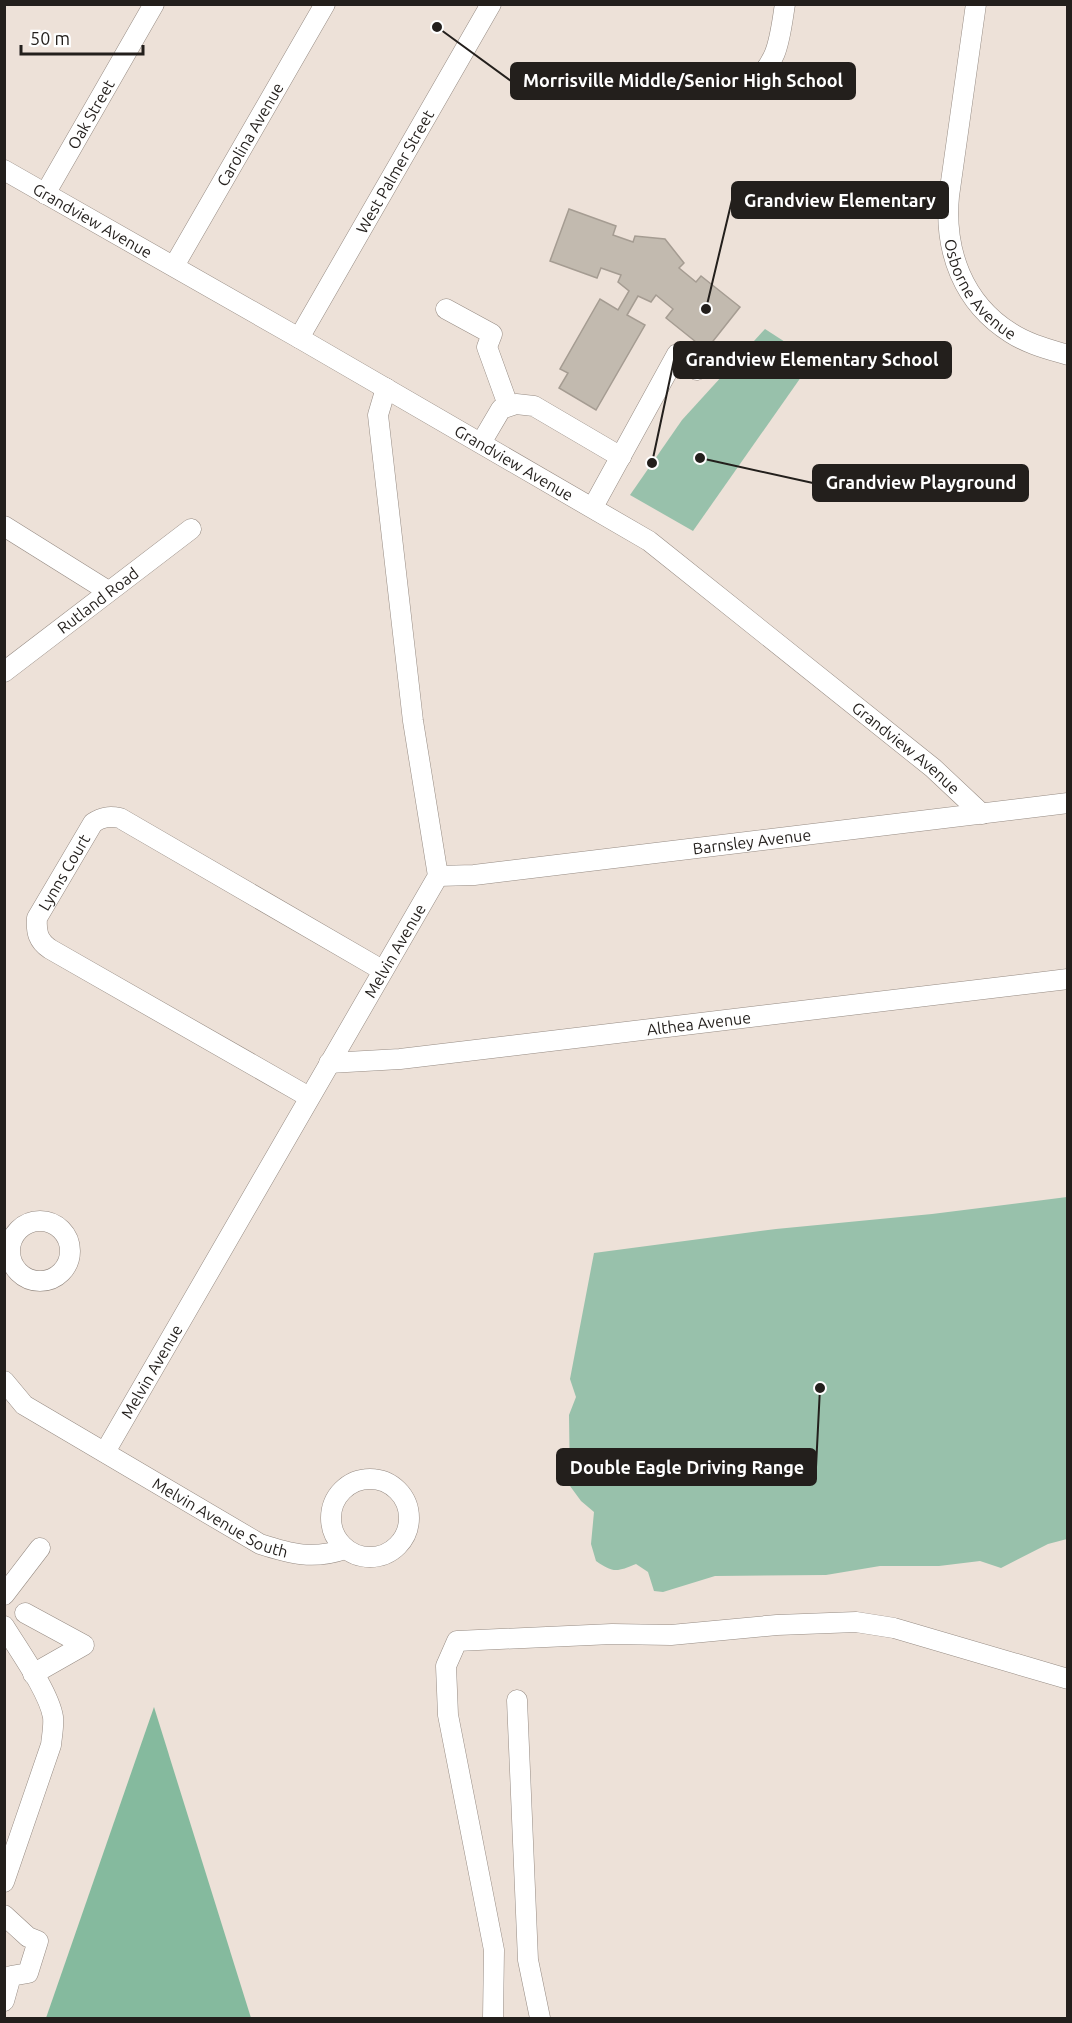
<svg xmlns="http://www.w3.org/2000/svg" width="1072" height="2023" font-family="Ubuntu,sans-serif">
<rect width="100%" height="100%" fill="#ede1d8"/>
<g fill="#98c1ab">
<path d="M765,329l48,31 -120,171 -63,-36 52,-75z"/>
<path d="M1067,1197v342l-19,5 -47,24 -21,-7 -41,5h-59l-54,9 -111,1 -52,16 -9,-1 -6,-19 -12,-8c-19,8 -23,9 -40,-3l-5,-17 3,-32 -13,-11 -11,-15 -1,-71 7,-18 -6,-18 24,-126 182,-24 156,-15z"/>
</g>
<path fill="#85ba9e" d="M154,1707l97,311h-205z"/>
<path fill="#c2baaf" stroke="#a59c92" stroke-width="1.5" d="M569,209l47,17 -3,9 20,7 2,-6 30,3 19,24 -5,5 17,14 5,-6 39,31 -34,43 -40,-32 7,-9 -17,-14 -5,7 -13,-6 -11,19 18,10 -49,85 -37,-22 9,-15 -8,-4 40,-70 18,11 11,-19 -11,-9 3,-7 -20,-7 -4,10 -47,-17z"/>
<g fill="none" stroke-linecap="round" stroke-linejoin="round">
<defs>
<g id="minor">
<path id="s1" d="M976,4l-27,192c-5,55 14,107 62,137 17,11 37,16 57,22"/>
<path d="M749,87c30,-26 30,-45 36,-83"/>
<path id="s2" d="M4,170l295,168 350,203 284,227 49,46"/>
<path id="s3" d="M45,194l109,-190"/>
<path id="s4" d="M174,266l151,-262"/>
<path d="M446,309l46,25 -5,13 21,58"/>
<path id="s5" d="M299,338l192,-334"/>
<path d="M481,443l20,-34 15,-5 18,2 87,51"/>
<path d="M593,507l84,-153 20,16"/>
<path d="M4,526l104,65"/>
<path id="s6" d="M4,672l187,-143"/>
<path id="s7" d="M438,876l36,-1 594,-72"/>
<path id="s8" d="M329,1063l71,-4 668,-80"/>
<path id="s9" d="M309,1097l-259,-148c-12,-8 -14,-17 -13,-31l56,-95c9,-6 16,-7 27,-5l262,152"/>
<circle cx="40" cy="1251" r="30"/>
<path id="s10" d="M4,1381l20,24 236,139c31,10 53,16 85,5"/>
<path id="s11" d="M105,1452l333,-576 -25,-155 -35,-306 8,-27"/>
<circle cx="370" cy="1518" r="39"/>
<path d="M4,1595l36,-47"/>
<path d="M25,1613l59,32 -51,29"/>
<path d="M4,1626c14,23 45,66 49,91 1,9 -1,18 -2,28l-47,137"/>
<path d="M517,1700l11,260 12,58"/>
<path d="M4,1915l24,22 10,4 -10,32 -17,3 -7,25"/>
<path d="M493,2018l1,-68 -46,-235 -2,-49 11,-25 155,-7 59,1 106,-10 79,-3 38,6 174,51"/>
</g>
</defs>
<use href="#minor" stroke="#968b83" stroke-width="21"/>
<use href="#minor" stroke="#fff" stroke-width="20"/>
</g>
<g text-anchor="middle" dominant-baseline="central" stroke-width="6" stroke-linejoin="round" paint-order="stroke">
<g font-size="16" fill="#231f1c" stroke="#fff">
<text stroke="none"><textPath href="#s3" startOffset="92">Oak Street</textPath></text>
<text stroke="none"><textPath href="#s4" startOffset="152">Carolina Avenue</textPath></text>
<text stroke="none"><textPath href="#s5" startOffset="192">West Palmer Street</textPath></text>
<text stroke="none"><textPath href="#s2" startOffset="102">Grandview Avenue</textPath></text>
<text stroke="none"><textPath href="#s1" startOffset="297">Osborne Avenue</textPath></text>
<text stroke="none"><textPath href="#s2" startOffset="588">Grandview Avenue</textPath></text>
<text stroke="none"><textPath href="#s6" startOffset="118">Rutland Road</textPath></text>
<text stroke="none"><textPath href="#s2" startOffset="1074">Grandview Avenue</textPath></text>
<text stroke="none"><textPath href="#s7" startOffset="316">Barnsley Avenue</textPath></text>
<text stroke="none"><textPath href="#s9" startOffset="387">Lynns Court</textPath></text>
<text stroke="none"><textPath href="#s11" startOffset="579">Melvin Avenue</textPath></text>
<text stroke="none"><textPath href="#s8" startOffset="372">Althea Avenue</textPath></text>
<text stroke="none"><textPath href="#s11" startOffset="93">Melvin Avenue</textPath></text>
<text stroke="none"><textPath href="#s10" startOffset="258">Melvin Avenue South</textPath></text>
</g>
</g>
<path fill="none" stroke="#231f1c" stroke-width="2" d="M437 27L511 81M706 309L732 200M652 463L674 360M700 458L813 483M820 1388L816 1467"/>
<g fill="#231f1c" stroke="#fff" stroke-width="2">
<circle cx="437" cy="27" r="6"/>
<circle cx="706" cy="309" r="6"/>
<circle cx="652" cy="463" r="6"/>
<circle cx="700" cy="458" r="6"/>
<circle cx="820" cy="1388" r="6"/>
</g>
<g fill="#231f1c" stroke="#231f1c" stroke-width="2">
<rect x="511" y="63" width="344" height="36" rx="6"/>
<rect x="732" y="182" width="216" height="36" rx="6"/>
<rect x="674" y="342" width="277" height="36" rx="6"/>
<rect x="813" y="465" width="215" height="36" rx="6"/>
<rect x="557" y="1449" width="259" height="36" rx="6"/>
</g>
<g font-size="18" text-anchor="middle" font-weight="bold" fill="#fff">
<text x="683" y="87">Morrisville Middle/Senior High School</text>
<text x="840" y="207">Grandview Elementary</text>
<text x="812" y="366">Grandview Elementary School</text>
<text x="921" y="489">Grandview Playground</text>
<text x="687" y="1474">Double Eagle Driving Range</text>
</g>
<rect width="1072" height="2023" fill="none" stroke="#231f1c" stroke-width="12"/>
<path d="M21 45v9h122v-9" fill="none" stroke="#231f1c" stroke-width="3"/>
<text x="30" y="45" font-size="18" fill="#231f1c" stroke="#ffffff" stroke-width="4.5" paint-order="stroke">50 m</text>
</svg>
